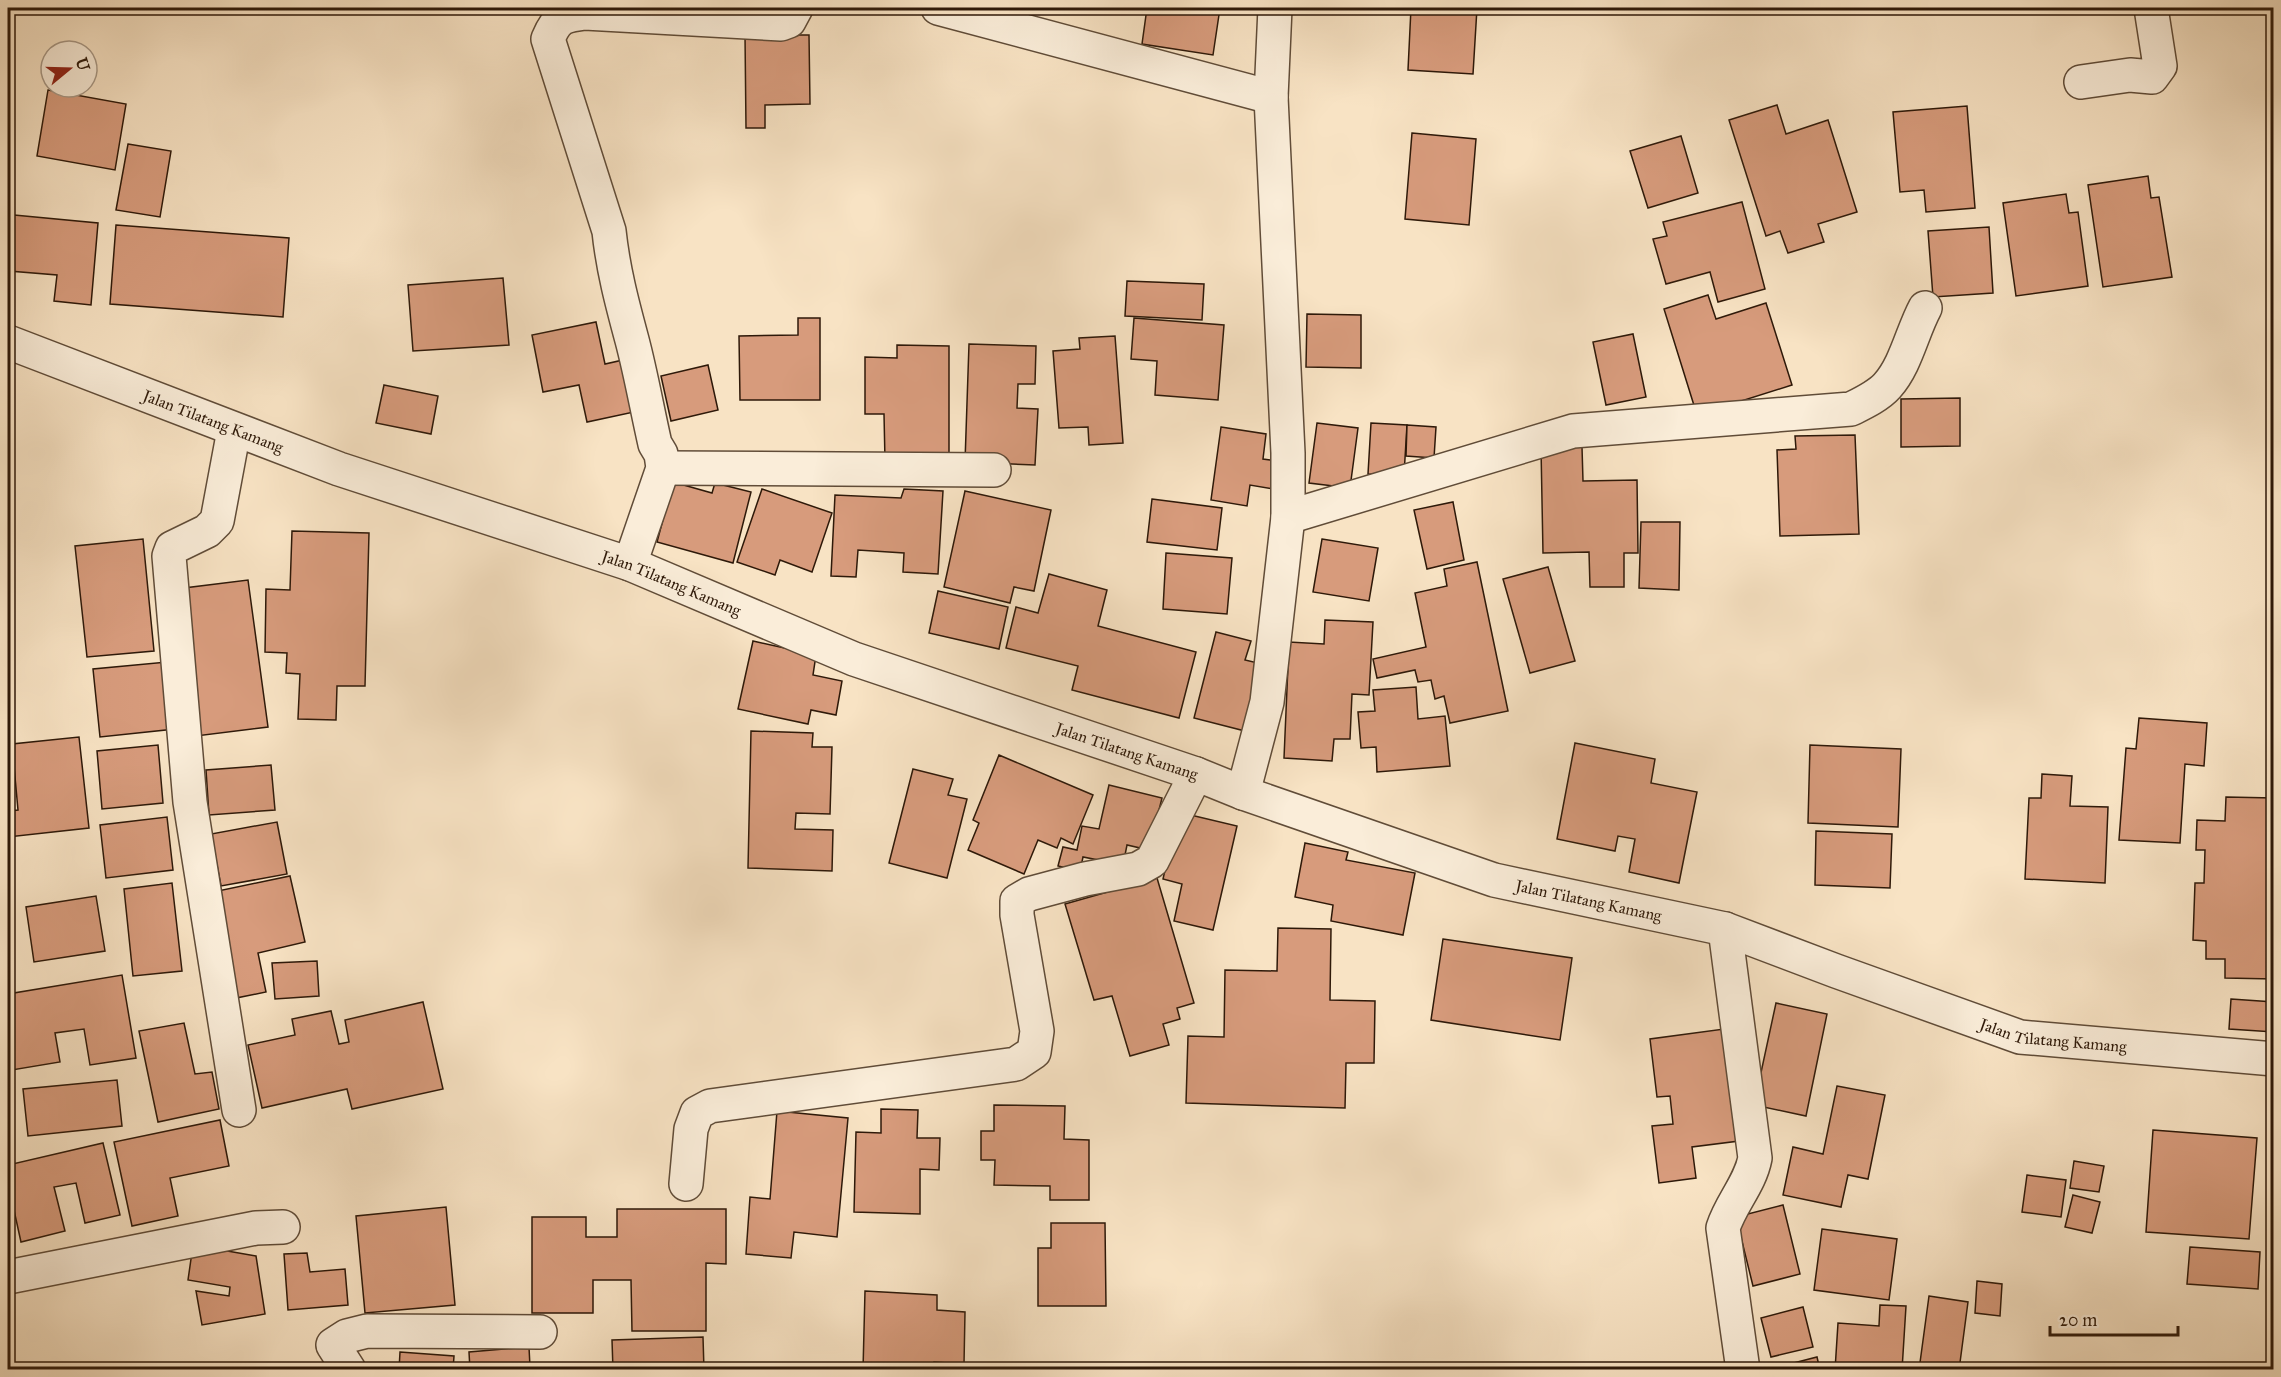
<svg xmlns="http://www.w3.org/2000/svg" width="2281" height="1377" font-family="'IM FELL Great Primer',serif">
<rect width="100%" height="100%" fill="#f8e3c4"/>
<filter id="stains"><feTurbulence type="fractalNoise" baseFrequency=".00333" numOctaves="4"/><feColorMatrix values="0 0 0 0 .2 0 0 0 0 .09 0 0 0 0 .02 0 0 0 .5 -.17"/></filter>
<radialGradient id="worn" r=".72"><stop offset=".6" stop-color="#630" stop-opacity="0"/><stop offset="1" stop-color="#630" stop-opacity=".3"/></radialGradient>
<g fill="#d79b7c" stroke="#2e1909" stroke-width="1.5">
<path d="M1147,8h73l-7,47 -71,-11z"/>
<path d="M1411,8h66l-4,66 -65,-4z"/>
<path d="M745,35h64l1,69 -45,1v23h-19z"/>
<path d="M48,90l78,14 -11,66 -78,-14z"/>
<path d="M1777,105l9,29 42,-14 29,92 -39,12 6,18 -36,11 -8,-22 -14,5 -37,-116z"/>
<path d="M1967,106l8,102 -49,4 -2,-22 -24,2 -7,-80z"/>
<path d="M1412,133l64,6 -7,86 -64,-6z"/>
<path d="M1681,136l17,57 -50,15 -18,-57z"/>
<path d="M128,144l43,7 -11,66 -44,-7z"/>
<path d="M2148,176l3,22 8,-1 13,80 -69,10 -15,-102z"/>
<path d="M2066,194l3,19 9,-1 10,74 -72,10 -13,-93z"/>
<path d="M1742,202l23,87 -47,13 -8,-30 -44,12 -13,-45 14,-3 -4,-14z"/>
<path d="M14,215l84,8 -7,82 -37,-4 3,-26 -48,-4z"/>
<path d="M116,225l173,13 -6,79 -173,-13z"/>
<path d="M1989,227l4,66 -60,4 -5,-66z"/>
<path d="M503,278l6,67 -96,6 -5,-66z"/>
<path d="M1127,281l77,3 -2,36 -77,-4z"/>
<path d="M1708,295l8,24 50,-16 26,82 -95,30 -33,-106z"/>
<path d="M1307,314l54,1v53l-55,-1z"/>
<path d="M798,318h22v82h-80l-1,-64 59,-1z"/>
<path d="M1134,318l90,7 -6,75 -63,-5 2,-34 -26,-2z"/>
<path d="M596,322l9,42 18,-4 11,52 -47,10 -8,-37 -36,7 -11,-57z"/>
<path d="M1633,334l13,63 -40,8 -13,-63z"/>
<path d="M1115,336l8,107 -34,2 -1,-18 -29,1 -6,-77 27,-2 -1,-11z"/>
<path d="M969,344l67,2 -1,38h-17l-1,24 21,1 -3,56 -70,-3z"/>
<path d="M897,345l52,1v115h-64l-1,-47h-19v-57l32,1z"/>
<path d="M708,365l10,45 -47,11 -10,-45z"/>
<path d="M384,385l54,11 -7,38 -55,-11z"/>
<path d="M1960,398v48l-59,1v-48z"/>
<path d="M1317,423l41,5 -8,60 -41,-5z"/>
<path d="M1371,423l36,2 -3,50 -36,-1z"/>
<path d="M1407,425l29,2 -2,31 -28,-2z"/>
<path d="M1221,427l45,7 -3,25 20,3 -3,28 -30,-5 -3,21 -36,-6z"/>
<path d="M1855,435l4,99 -79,2 -3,-86 19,-1 -1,-13z"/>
<path d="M1582,447l1,34 54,-1 1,73h-14v34h-34l-1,-35 -46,1 -2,-105z"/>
<path d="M673,482l39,11 3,-10 36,9 -18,71 -76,-21z"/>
<path d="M762,489l70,24 -20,59 -32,-12 -5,15 -38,-13z"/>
<path d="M904,489l39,2 -5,83 -35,-2 1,-19 -46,-3 -2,27 -25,-1 4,-81 66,3z"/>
<path d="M965,491l86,19 -17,81 -20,-4 -4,16 -66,-16z"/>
<path d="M1152,499l70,9 -5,42 -70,-8z"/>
<path d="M1453,502l11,58 -37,9 -13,-59z"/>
<path d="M1641,522h39l-1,68 -40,-2z"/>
<path d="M292,531l77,2 -4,153h-28l-1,34 -38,-1 2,-45 -14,-1 1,-20 -22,-1 1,-63 24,1z"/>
<path d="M143,539l11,112 -67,6 -12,-111z"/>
<path d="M1322,539l56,9 -9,53 -56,-9z"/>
<path d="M1166,553l66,5 -5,56 -64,-5z"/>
<path d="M1477,562l31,149 -58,12 -6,-27 -9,3 -4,-19 -13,2 -3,-12 -38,8 -4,-19 53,-12 -11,-54 32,-7 -3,-17z"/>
<path d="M1548,567l27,94 -45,12 -27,-94z"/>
<path d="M1049,574l58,16 -9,36 98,26 -17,66 -107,-28 6,-24 -72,-18 10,-41 22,6z"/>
<path d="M248,580l20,147 -72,9 -20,-147z"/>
<path d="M938,591l70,16 -9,42 -70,-16z"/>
<path d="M1325,620l48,2 -4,73 -17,-1 -2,45h-16l-2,22 -48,-3 5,-116 35,2z"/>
<path d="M1216,632l35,9 -6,19 17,4 -17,67 -51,-13z"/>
<path d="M753,641l63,14 -3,20 29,6 -6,34 -25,-5 -3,14 -70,-15z"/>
<path d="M167,662l8,67 -75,8 -7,-68z"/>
<path d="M1416,687l2,32 27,-3 5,50 -73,6 -1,-25 -15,1 -3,-36 17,-1 -2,-21z"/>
<path d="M2139,718l68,5 -3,43 -19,-2 -5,79 -61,-3 7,-92 10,1z"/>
<path d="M751,731l62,2 -1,14h20l-2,67 -34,-1 -1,16 38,1 -1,41 -84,-3z"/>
<path d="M79,737l10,91 -81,9v-26l10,-1 -6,-66z"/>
<path d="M1575,743l80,16 -4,24 46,9 -18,91 -50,-11 6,-33 -17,-3 -3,15 -58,-12z"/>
<path d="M158,745l5,58 -61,6 -5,-58z"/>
<path d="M1810,745l91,4 -3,78 -90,-4z"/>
<path d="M999,755l94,40 -20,49 -12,-6 -4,10 -19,-8 -14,34 -56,-24 11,-27 -6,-3z"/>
<path d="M271,765l4,45 -66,5 -3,-45z"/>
<path d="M913,769l40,10 -5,16 19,4 -20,79 -58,-15z"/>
<path d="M2042,774l30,2 -2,30 38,1 -3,76 -80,-4 4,-81h12z"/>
<path d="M1109,785l53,13 -13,52 -22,-5 -4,20 -40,-8 -3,14 -22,-5 5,-19 14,3 5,-24 17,3z"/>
<path d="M2226,797l48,1v181l-49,-1v-19h-19v-18l-13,-1 2,-57h9l1,-33h-9l1,-30 28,1z"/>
<path d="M1178,812l59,14 -24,104 -39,-9 8,-37 -19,-5z"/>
<path d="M167,817l6,53 -67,8 -6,-53z"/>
<path d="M277,822l10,52 -66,12 -10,-52z"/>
<path d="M1816,831l76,3 -2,54 -75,-3z"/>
<path d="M1305,843l43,9 -2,8 69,13 -12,62 -72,-14 2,-16 -38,-8z"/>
<path d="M290,876l15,66 -47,11 8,39 -30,6 -23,-106z"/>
<path d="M1157,878l37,125 -17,5 3,11 -17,5 6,21 -39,11 -18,-60 -18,4 -29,-96z"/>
<path d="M172,883l10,88 -49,5 -9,-87z"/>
<path d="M96,896l9,55 -71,11 -8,-55z"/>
<path d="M1278,928l53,1 -1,71 45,1 -1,62h-28l-1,45 -159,-5 2,-67 36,1 1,-67 52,1z"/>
<path d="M1443,939l129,19 -12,82 -129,-20z"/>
<path d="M317,961l2,35 -44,3 -3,-36z"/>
<path d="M122,975l14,83 -46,7 -6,-36 -29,4 5,29 -48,8 -4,-28v-48z"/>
<path d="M2231,999l43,3v30l-45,-3z"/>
<path d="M423,1002l20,87 -91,20 -5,-20 -85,19 -14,-63 47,-10 -3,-16 39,-8 8,33 10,-2 -4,-22z"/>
<path d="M1776,1003l51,11 -21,102 -52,-11z"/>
<path d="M184,1023l11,51 17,-2 7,37 -61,13 -19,-91z"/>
<path d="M1724,1029l15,112 -47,6 4,31 -37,5 -7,-57 21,-2 -3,-28 -13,1 -7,-58z"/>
<path d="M117,1080l5,46 -94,10 -5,-47z"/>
<path d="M1837,1086l48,9 -17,84 -20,-4 -7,32 -58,-12 10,-48 30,7z"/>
<path d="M994,1105l71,1 -1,33 25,1v60h-39v-14l-56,-1 1,-25h-14v-29h13z"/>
<path d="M881,1109l37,1 -1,28h23l-1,32 -19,-1v45l-66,-2 2,-80 25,1z"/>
<path d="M777,1111l71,7 -11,119 -43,-5 -3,26 -45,-4 4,-57 20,2z"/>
<path d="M220,1120l9,46 -59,12 8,38 -46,10 -18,-84z"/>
<path d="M2153,1130l104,8 -8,101 -103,-7z"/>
<path d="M103,1143l17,72 -35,8 -9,-40 -22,4 11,44 -44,11 -13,-59v-18z"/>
<path d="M2074,1161l30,5 -5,26 -29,-4z"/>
<path d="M2027,1175l39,5 -5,37 -39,-5z"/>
<path d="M2073,1195l27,7 -8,31 -27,-6z"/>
<path d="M1783,1205l17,69 -47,12 -17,-69z"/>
<path d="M446,1207l9,98 -90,8 -9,-97z"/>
<path d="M617,1209h109v55l-20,-1v68h-74l-1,-51h-38v33h-61v-96h54v20h31z"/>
<path d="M1051,1223h54l1,83h-68v-58h13z"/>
<path d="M1822,1229l75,10 -8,61 -75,-10z"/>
<path d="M193,1245l63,11 9,58 -63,11 -6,-34 33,5 1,-9 -42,-7z"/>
<path d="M2190,1247l70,5 -2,37 -71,-5z"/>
<path d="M307,1253l3,19 35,-3 3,36 -60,5 -4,-56z"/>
<path d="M1977,1281l25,3 -2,32 -25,-3z"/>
<path d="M865,1291l72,4v15l28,2 -1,52 -30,-2 -1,8h-70z"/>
<path d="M1929,1296l39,6 -9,68h-40z"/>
<path d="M1880,1305l26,1 -4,64h-67l3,-47 41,3z"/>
<path d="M1803,1307l10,40 -42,10 -10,-39z"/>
<path d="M703,1337l1,33h-91l-1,-30z"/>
<path d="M529,1347l1,20 14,-1v4h-74l-1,-18z"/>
<path d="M400,1352l54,4 -1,14h-54z"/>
<path d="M1817,1357l3,13h-46v-2z"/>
<path d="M1681,1365v5h-57z"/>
</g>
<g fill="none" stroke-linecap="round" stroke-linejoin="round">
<defs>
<g id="minor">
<path d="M938,8l333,89"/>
<path d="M2081,82l49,-7 22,2 8,-11 -9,-58"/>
<path d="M234,430l-17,91 -10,10 -35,17 -3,8 21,246 49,308"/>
<path d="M663,468l331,2"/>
<path d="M1288,517l285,-86 278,-22c12,-6 27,-13 36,-23 19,-21 25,-54 38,-78"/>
<path d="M630,564l33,-96 -2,-14 -6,-10c-8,-35 -14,-70 -23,-104 -10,-37 -19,-71 -23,-109l-61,-192c9,-22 15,-23 37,-26l196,11 8,-3 7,-13"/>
<path d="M1243,793l24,-91 21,-185v-64l-17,-356 4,-89"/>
<path d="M1725,929l30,229c-5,26 -24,45 -32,70l20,142"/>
<path d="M686,1184l5,-55 6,-16 13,-7 306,-42 18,-12 3,-21 -20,-116v-14l12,-7 56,-15 53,-10 14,-8 44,-87"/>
<path d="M8,1277l248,-49 27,-1"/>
<path d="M349,1370l-16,-25 14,-9 20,-5 173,1"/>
</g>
<g id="tertiary">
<path id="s1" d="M8,342l331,127 291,95 224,95 342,115 47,19 251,87 231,49 111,42 184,66 254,22"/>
</g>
</defs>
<use href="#minor" stroke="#604c38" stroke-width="36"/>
<use href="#tertiary" stroke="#604c38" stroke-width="36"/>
<use href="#minor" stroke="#faedd9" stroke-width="33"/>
<use href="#tertiary" stroke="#faedd9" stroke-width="33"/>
</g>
<g text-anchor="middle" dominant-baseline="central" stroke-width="4.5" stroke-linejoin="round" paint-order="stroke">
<g font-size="16" fill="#2e1909" stroke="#faedd9">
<text stroke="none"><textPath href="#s1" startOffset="220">Jalan Tilatang Kamang</textPath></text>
<text stroke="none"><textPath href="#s1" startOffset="706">Jalan Tilatang Kamang</textPath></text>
<text stroke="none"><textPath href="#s1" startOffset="1192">Jalan Tilatang Kamang</textPath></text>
<text stroke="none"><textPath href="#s1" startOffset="1678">Jalan Tilatang Kamang</textPath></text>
<text stroke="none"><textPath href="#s1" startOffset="2164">Jalan Tilatang Kamang</textPath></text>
</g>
</g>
<rect width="2281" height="1377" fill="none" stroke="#f8e3c4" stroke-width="30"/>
<rect x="9" y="9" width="2263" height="1359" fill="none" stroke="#2e1909" stroke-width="3"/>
<rect x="15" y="15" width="2251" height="1347" fill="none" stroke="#2e1909" stroke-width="1.5"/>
<g transform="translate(69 69) rotate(71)"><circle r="28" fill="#faedd9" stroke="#a89886" stroke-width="1.5"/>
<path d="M0-4.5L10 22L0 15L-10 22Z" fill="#8f2418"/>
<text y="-9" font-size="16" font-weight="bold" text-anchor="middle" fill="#2e1909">U</text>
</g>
<path d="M2050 1326v9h128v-9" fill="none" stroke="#2e1909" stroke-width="3"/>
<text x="2059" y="1326" font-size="18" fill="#2e1909" stroke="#faedd9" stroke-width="4.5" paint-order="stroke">20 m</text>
<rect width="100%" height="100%" filter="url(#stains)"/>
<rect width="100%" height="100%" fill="url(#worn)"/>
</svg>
